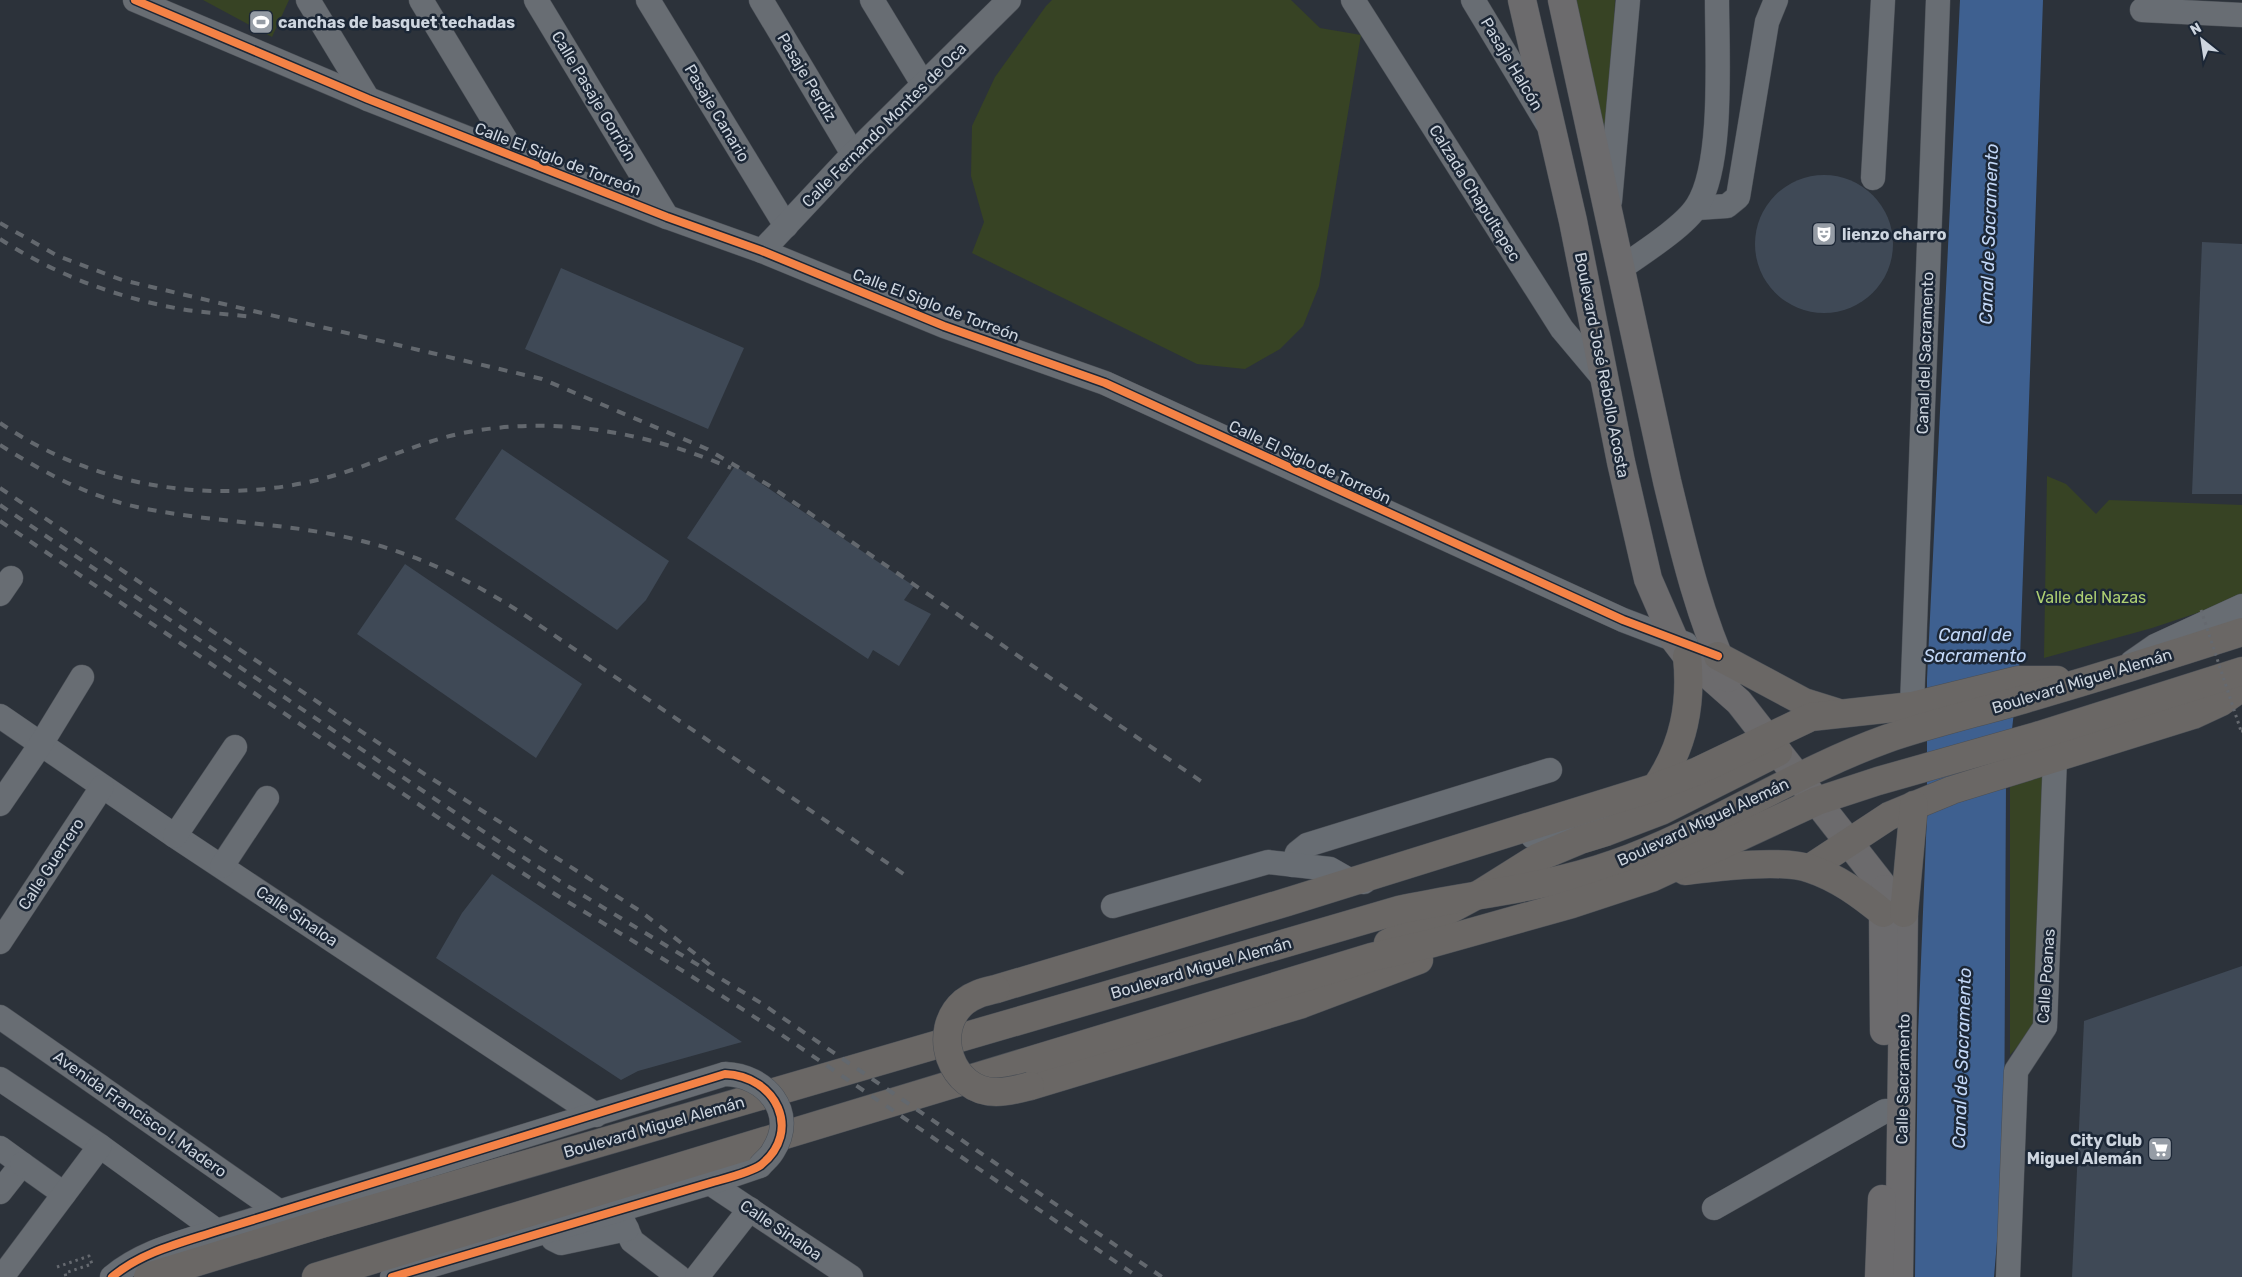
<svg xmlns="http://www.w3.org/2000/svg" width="2242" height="1277" font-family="Rubik,sans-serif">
<rect width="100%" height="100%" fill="#2c323a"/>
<g fill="#374324">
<path d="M203,0h86l-17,37z"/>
<path d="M1052,0h239l29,28 41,7 -42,251 -16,40 -23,23 -35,20 -48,-5 -225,-111 12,-31 -13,-46 1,-50 23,-49 51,-71z"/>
<path d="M1572,0h43l-7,171z"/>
<path d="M2047,476l19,8 30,30 13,-14 133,5v93l-90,30 -108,30z"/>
<path d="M2043,771l-4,251 -29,33v-276z"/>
</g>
<path fill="#3e6090" d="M1960,0h83l-23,659 -14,123 -2,377 -10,118h-79l3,-243 9,-220v-135z"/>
<g fill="#3f4956">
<circle cx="1824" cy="244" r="69"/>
<path d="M2202,242l40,2v250h-50z"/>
<path d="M561,268l183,80 -36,81 -183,-80z"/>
<path d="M502,449l167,112 -23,39 -29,30 -162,-111z"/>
<path d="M735,466l179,120 -10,14 27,14 -32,52 -26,-16 -5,9 -181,-121z"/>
<path d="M405,564l177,120 -46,74 -179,-124z"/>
<path d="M492,874l250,168 -104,29 -17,9 -185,-122 26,-45z"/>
<path d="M2242,966v311h-170l12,-256z"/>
</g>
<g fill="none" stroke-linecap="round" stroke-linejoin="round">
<defs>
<g id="minor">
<path d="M135,0l233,99 299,118 95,34 182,75 161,57 518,237 63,24"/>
<path d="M308,0l60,99"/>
<path d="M421,0l95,157"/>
<path d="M536,0l131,217"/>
<path d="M648,0l138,226"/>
<path d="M761,0l92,154"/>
<path d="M872,0l51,84"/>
<path d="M1353,0l209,329 42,50"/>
<path d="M1473,0l74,123"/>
<path d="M2142,10l100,5"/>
<path d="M1873,178l10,-178"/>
<path d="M1610,201l18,-201"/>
<path d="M1697,208l30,-2 11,-9 29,-175 9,-22"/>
<path d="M762,251l91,-97 156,-154"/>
<path d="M1621,268c20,-14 64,-42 76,-62 27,-41 20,-155 20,-206"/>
<path d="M0,594l11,-16"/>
<path d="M2132,662l23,-16 87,-40"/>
<path d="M1912,706l26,-706"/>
<path d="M0,716l175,120 421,279"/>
<path d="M0,804l41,-60 41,-67"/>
<path d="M175,836l60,-89"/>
<path d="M1533,837l43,-9 28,-4"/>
<path d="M1293,865l4,-12 10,-8 243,-75"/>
<path d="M222,866l45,-68"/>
<path d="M1113,906l155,-44 62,7 21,12 13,1"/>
<path d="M0,942l102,-155"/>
<path d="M0,1017l280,195"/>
<path d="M0,1079l100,67 117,85"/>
<path d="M0,1148l22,16 -22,28"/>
<path d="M22,1164l42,30"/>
<path d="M710,1183l141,94"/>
<path d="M1714,1208l171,-97h18"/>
<path d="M618,1210l14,31 47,36"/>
<path d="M553,1239l8,4 66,-14"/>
<path d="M2,1277l98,-131"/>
<path d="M112,1277c30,-25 68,-34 105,-46l508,-157"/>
<path d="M392,1277l318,-94 50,-17"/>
<path d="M697,1277l53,-68"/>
<path d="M2008,1277l8,-206 29,-44 10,-270"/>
</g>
<g id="major">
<path d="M1522,0l51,221 48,241 27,117 26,60 13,17 52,46 165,211 -5,364"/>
<path d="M1562,0l105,481c16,66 32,135 61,197"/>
<path d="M1884,1031l-1,-118 2,-24"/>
<path d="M1879,1277l3,-78"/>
</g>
<g id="highway">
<path d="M1718,656l86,46 32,10"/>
<path d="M1656,787c28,-41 36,-83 31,-131"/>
<path d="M1810,868l79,-52 63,-26 241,-75 28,-13 21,-15"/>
<path d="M1685,871c30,-4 98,-12 126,-2 27,9 50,26 72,44"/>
<path d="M1904,913l10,-108"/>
<path d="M1388,943l93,-50 56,-35 43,-18 26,-8 55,-21 117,-59"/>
<path d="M996,989l291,-87 369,-115 42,-16 113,-54 101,-11 106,-26h39"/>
<path d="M1030,1086l272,-82 117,-44"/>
<path d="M148,1277l173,-53 1078,-314c72,-16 145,-21 215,-46 94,-33 178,-91 272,-125 46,-16 95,-27 142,-41 72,-21 143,-43 214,-66"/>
<path d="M316,1277l1056,-320 61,-14 139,-39 79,-26 166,-77 61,-20 162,-46 202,-64"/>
</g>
</defs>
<use href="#minor" stroke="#4a4f56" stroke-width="25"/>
<use href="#major" stroke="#4a4f56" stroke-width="29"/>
<use href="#highway" stroke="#4a4f56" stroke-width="29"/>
<g stroke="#65696f" stroke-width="3" stroke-dasharray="2.5 4" stroke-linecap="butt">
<path d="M2241,731h1"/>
<path d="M57,1267l32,-11 3,8 -27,9 1,4"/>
</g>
<use href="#minor" stroke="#686d73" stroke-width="24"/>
<use href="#major" stroke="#6c6b6d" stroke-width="28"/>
<use href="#highway" stroke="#6a6765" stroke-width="28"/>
<g stroke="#63686e" stroke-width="4" stroke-dasharray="9 9" stroke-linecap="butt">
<path d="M0,223l58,33 64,24 420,99 165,70 63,37 438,300"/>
<path d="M0,239c54,35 117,59 181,70 23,4 48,5 72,8"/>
<path d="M0,423c98,67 223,85 336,52 43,-13 83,-33 127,-42 92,-18 183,-1 268,35"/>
<path d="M0,445c43,27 87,51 137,62 74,16 152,15 225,34 57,14 112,41 161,73l385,263"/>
<path d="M0,488l426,287 214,136 71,55"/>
<path d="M0,505l469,317 97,63 195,118 401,274"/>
<path d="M0,521l461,312 97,63 130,78 85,55 365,248"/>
</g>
<defs>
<path id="minor-bridge" d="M725,1074c40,1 73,38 48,77 -3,6 -9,10 -13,15"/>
<path id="highway-bridge" d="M996,989c-12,3 -22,5 -32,13 -34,29 -13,90 32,90 12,0 23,-3 34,-6"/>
</defs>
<use href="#minor-bridge" stroke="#4a4f56" stroke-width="25" stroke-linecap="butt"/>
<use href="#highway-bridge" stroke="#4a4f56" stroke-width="29" stroke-linecap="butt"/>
<path stroke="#65696f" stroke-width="3" stroke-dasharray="2.5 4" stroke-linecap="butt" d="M2201,610l40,121"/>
<use href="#minor-bridge" stroke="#686d73" stroke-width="24"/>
<use href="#highway-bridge" stroke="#6a6765" stroke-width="28"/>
<defs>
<g id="cycleway">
<path d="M135,0l233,99 299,118 95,34 182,75 161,57 518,237 95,36"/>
<path d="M112,1277c30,-25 68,-34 105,-46l508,-157c51,2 78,57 36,91 -11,8 -38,14 -51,18l-318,94"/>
</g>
</defs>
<use href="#cycleway" stroke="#1c2736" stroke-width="11"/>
<use href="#cycleway" stroke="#f48246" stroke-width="8"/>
</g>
<defs>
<symbol id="stadium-square" viewBox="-11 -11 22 22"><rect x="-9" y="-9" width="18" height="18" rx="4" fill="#959ca5" stroke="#1c2736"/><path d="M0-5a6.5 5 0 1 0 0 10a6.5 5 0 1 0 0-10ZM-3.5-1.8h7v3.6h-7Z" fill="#fff"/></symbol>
<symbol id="theatre-square" viewBox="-11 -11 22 22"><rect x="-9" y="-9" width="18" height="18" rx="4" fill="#959ca5" stroke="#1c2736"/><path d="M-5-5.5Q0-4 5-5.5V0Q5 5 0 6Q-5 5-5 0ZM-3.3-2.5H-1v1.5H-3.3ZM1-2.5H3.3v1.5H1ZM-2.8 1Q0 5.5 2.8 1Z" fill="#fff"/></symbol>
<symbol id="supermarket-square" viewBox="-11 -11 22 22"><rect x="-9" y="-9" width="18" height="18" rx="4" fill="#959ca5" stroke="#1c2736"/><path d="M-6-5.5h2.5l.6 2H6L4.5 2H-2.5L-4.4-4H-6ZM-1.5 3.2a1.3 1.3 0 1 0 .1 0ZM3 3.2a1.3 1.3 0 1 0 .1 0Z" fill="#fff"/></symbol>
</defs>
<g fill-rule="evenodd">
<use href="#stadium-square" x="247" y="8" width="28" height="28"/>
<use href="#theatre-square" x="1810" y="220" width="28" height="28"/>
<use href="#supermarket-square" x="2146" y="1135" width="28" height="28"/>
</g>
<g text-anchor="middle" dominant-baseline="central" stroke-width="5" stroke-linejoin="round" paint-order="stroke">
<g font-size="16" font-weight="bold" fill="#cdd5df" stroke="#1c2736" text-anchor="start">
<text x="278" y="22">canchas de basquet techadas</text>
<text x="1842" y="234">lienzo charro</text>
<text x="2142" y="1140" text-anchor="end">City Club<tspan x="2142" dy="18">Miguel Alemán</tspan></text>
</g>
<g font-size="16" fill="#cdd5df" stroke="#1c2736">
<text transform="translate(1512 64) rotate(59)">Pasaje Halcón</text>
<text transform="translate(807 77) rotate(59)">Pasaje Perdiz</text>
<text transform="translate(594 96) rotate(59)">Calle Pasaje Gorrión</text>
<text transform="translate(717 113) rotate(59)">Pasaje Canario</text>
<text transform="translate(884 125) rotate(-45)">Calle Fernando Montes de Oca</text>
<text transform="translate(558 159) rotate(21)">Calle El Siglo de Torreón</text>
<text transform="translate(1475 193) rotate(58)">Calzada Chapultepec</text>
<text transform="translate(936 305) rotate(21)">Calle El Siglo de Torreón</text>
<text transform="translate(1925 353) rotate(-88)">Canal del Sacramento</text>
<text transform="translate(1602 365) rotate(79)">Boulevard José Rebollo Acosta</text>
<text transform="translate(1310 462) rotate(25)">Calle El Siglo de Torreón</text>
<text transform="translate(2082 681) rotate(-17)">Boulevard Miguel Alemán</text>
<text transform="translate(1703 822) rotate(-25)">Boulevard Miguel Alemán</text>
<text transform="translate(51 864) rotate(-57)">Calle Guerrero</text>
<text transform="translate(297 916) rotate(34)">Calle Sinaloa</text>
<text transform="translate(1201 968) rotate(-16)">Boulevard Miguel Alemán</text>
<text transform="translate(2046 976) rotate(-86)">Calle Poanas</text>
<text transform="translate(1903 1079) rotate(-89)">Calle Sacramento</text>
<text transform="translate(140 1114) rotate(35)">Avenida Francisco I. Madero</text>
<text transform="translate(654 1127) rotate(-16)">Boulevard Miguel Alemán</text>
<text transform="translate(781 1230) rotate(34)">Calle Sinaloa</text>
</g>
<g font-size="16" fill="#aecf72" stroke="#1c2736">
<text x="2091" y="597">Valle del Nazas</text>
</g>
<g font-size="18" font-style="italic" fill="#c2d7f7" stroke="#1c2736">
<text transform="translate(1989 234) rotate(-88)">Canal de Sacramento</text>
<text x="1975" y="635">Canal de<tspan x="1975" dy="21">Sacramento</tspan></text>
<text transform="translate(1962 1058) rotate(-88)">Canal de Sacramento</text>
</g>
</g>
<g transform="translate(2202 40) rotate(330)" stroke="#1c2736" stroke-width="4" paint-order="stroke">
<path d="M0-4L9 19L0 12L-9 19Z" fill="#cdd5df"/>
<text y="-8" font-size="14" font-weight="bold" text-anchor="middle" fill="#cdd5df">N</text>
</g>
</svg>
